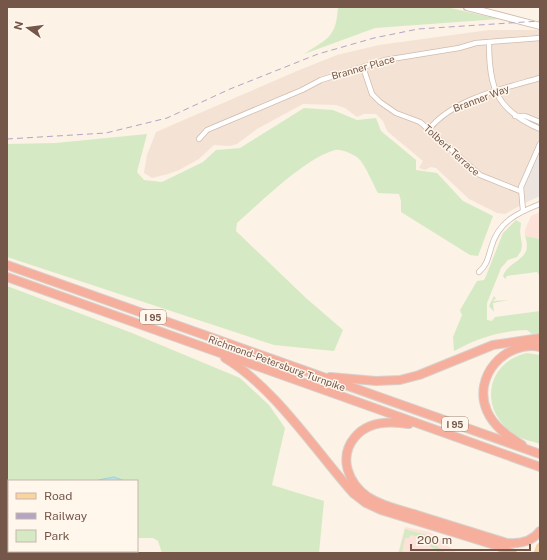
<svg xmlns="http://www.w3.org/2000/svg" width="547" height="560" font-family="'Public Sans',sans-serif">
<rect width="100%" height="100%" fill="#fcf2e5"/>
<path fill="#f4e3d4" d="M489,30h51v122l-15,33 -1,11 1,7 -20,11 -8,-1 -28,-14 -33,-31 -5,-1 -6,3 -6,-2 4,-7 -36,-30 -4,-10 -7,-7h-12l-7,3 -12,-9 -9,-3 -33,-1 -46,25 -20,15 -7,2 -16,-1 -15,14 -20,11 -11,4 -16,4 -8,-5 3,-18 9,-23 141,-61 40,-16 42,-10z"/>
<g fill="#fce2d9">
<path d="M540,212v27l-15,-3v-6l6,-14z"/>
<path d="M405,527l25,5 27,21h-59z"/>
</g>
<path fill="#ece5df" d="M540,152v44l-15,7 -1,-7 1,-11z"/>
<g fill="#d5eac4">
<path d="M338,7h108l53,12 -124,9 -71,26c24,-16 32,-16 34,-47z"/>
<path d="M304,108l29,2 24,10 19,-2 5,13 35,29v10l21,3 26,28 30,15 -15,40 -8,-1 -69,-43v-11l-2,-7 -21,-1c-5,-9 -13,-29 -20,-35 -5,-4 -17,-9 -23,-8 -30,8 -74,52 -98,73l-1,8 70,67 37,32 -9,21 -60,-6 -267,-88v-113l49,-1 91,-9 -10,38 7,8 18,2 41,-20 13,-12 24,-2z"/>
<path d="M516,220l5,3 -1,9 2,13 -1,6 -4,6 -9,3 -7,8 -14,35v17l5,1 3,-4 45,-6v22l-8,1 -5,-4c-28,1 -49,8 -73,21l-1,-14 9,-22 -2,-5 17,-29 7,-1 2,-4 17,-43z"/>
<path d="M525,236l15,3v37l-3,-4 -30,4 -2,3 -2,-3c6,-17 31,-15 22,-40z"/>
<path d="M7,286l125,47 108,45 29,27 16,23 -13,57 52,16 -5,52h-157l-4,-12 -5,-3h-16v-57h-128v70h113l-1,2h-114z"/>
<path d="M494,296l2,3 -3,1v1l16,-1 -16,3 1,9 -5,-6z"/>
<path d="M527,353l13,2v89c-7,-3 -17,-4 -23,-8 -38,-22 -34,-73 10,-83z"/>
<path d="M405,529l25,7v5l16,12h-11l2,-2 -18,-13 -3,2v-4l-6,-1 -1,3h-4l-3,15h-3z"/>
</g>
<path fill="#bae2e6" stroke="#a0d2d7" d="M114,477l11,4h-28l1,-1z"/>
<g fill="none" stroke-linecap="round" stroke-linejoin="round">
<defs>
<g id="street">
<path d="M489,42c0,46 7,68 51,87"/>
<path d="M363,67l9,27 8,8 16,11 24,9 60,53 40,16"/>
<path d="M515,116h10l15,6"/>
<path d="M429,129c26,-31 73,-40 111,-51"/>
<path d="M199,139l8,-9 95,-40 19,-10 64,-20 74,-12 17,-5 64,-5"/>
<path d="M523,211l-2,-24 19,-43"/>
<path d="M479,272c8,-7 9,-14 12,-24 7,-26 26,-35 49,-44"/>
</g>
<path id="secondary" d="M467,7l73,19"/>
<path id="primary" d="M538,553l2,-6"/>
<g id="highway">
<path d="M7,265l533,189"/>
<path d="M7,277l533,190"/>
<path d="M225,358c49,29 90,92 128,135l13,10 15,7 117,36 14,7"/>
<path d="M330,377l46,4 24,-1 19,-5 74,-30 47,-7"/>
<path d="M409,424c-18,-3 -41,-3 -54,13 -17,20 -7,46 13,60 15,10 34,13 52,19 29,9 58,18 87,27 13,1 25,-1 33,-12"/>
<path d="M522,445c-14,-9 -28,-18 -35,-34 -15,-34 18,-71 53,-64"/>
</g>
</defs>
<use href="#street" stroke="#d0bbae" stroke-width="6"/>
<use href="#secondary" stroke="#d3bbac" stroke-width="8"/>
<use href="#primary" stroke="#d8d0cc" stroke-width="8"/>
<use href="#highway" stroke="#d8d0cc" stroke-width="10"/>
<use href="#street" stroke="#fff" stroke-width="4.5"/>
<use href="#secondary" stroke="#fff" stroke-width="6"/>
<use href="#primary" stroke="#fad39e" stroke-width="7"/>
<use href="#highway" stroke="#f6af9d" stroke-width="8"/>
<path stroke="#b4a4c6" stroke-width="1" stroke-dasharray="6 4" stroke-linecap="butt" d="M7,139l99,-6 61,-15 63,-29 88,-35 56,-16 44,-9 122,-8"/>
</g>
<g text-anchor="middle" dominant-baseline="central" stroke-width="3" stroke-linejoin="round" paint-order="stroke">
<g fill="#fff6ec" stroke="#9e877b" stroke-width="1">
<rect x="140" y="310" width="26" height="14" rx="3"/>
<rect x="442" y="417" width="26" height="14" rx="3"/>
</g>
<g font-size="9" font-weight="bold" fill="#75574a">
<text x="153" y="317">I 95</text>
<text x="455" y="424">I 95</text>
</g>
<g font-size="10" fill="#75574a" stroke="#fff6ec">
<text transform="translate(363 67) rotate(-16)">Branner Place</text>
<text transform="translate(481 98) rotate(-21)">Branner Way</text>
<text transform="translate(452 150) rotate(42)">Tolbert Terrace</text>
<text transform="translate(277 363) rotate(20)">Richmond-Petersburg Turnpike</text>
</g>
</g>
<rect width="547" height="560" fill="none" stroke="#75574a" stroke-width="16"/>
<rect x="8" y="480" width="130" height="72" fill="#fff6ec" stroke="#c8b6ab"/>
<rect x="16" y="493" width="20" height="6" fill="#fad39e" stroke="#c8b6ab"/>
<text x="44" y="500" font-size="12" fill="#75574a">Road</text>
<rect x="16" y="513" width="20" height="6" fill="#b4a4c6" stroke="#c8b6ab"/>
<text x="44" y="520" font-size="12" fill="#75574a">Railway</text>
<rect x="16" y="530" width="20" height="12" fill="#d5eac4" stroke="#c8b6ab"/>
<text x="44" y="540" font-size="12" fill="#75574a">Park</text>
<g transform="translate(28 28) rotate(284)" stroke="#fff6ec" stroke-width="3" paint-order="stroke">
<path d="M0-3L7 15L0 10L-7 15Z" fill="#75574a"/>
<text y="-6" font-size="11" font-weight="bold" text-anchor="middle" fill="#75574a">N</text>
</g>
<path d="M411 544v6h119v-6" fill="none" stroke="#75574a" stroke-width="2"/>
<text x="417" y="544" font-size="12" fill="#75574a" stroke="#fff6ec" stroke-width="3" paint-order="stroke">200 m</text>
</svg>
